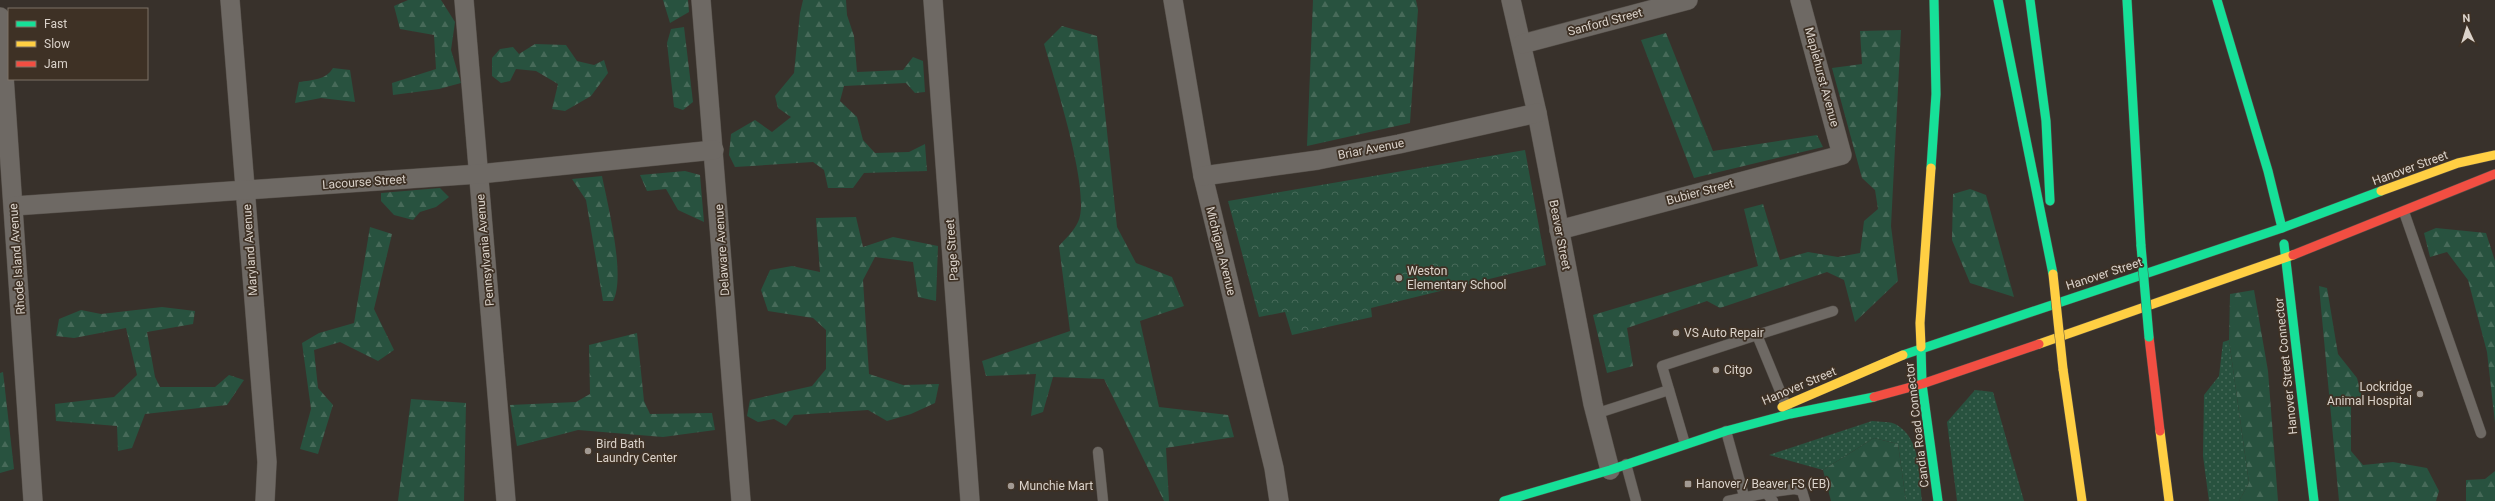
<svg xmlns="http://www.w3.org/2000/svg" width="2495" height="501" font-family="Roboto,sans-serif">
<defs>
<pattern id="grass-dots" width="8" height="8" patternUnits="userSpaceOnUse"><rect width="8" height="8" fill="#28523f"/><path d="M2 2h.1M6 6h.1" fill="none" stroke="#476a59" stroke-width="1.8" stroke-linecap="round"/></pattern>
<pattern id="forest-firs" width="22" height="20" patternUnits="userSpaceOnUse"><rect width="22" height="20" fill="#28523f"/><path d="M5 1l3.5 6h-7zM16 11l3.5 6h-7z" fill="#476a59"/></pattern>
<pattern id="park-crowns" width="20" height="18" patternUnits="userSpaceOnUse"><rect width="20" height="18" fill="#28523f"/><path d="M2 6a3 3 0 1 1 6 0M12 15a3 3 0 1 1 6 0" fill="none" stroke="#476a59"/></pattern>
</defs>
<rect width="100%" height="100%" fill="#38312b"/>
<g fill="url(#grass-dots)">
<path d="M2229,340l20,143 -10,18h-30l-6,-45 1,-61 15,-19 4,-34z"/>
<path d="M1975,390l18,2 31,109h-67l-10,-79z"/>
<path d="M1872,421c7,1 19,0 25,4 24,14 22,51 25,76h-16l-8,-57 -24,-6 -51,32 -54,-15z"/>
</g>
<g fill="url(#forest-firs)">
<path d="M408,0h33l14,22 -4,28 10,33 -22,6 -46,6 -1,-12 44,-14 -2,-34 -34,-6 -6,-23z"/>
<path d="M663,0h25l1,12 -19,11z"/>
<path d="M803,0h43l1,15 7,21 3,36 46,-2 10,-13 10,4 2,31 -10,1 -9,-10 -62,3 -4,15 17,16 6,23 12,13 34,-1 16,-8 2,27 -63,2 -11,15h-25l-4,-18 -11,-8 -78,5 -6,-12 2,-21 24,-14 17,12 19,-15 -13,-9 -3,-12 19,-23 6,-60z"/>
<path d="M1313,0h103l2,10 -8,113 -103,23z"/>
<path d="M1062,26l35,10 20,191 19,36 36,14 12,29 -44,15 19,86 69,8 6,22 -68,11 3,53h-5l-60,-122 -51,-2 -10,35 -12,4 5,-42 -50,2 -4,-15 88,-30 -11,-85c6,-7 15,-15 19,-24 14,-28 -24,-144 -34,-178z"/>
<path d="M684,27l9,75 -10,8 -9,-3 -7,-64 4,-14z"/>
<path d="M1901,30l-10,196 7,55 -43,41 -11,-42 -17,-8 -107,36 -13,-7 -80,27 6,38 -26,7 -14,-58 165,-49 -14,-57 19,-5 17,56 28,-8 30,5 22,-4 4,-32 14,-12 -3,-19 -13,-12 -30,-110 30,-4 -2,-33z"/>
<path d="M1666,33l47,118 104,-16 6,12 -129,31 -53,-138z"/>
<path d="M535,44l31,1 11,16 17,4 10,-5 4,13 -17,23 -26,15 -13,-2 6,-25 -22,-13 -20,-2 -6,12 -9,2 -9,-7v-18l8,-9 13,-2 6,7z"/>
<path d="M333,68l17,2 5,32 -34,-4 -26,5 4,-21c13,-2 27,-2 34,-14z"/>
<path d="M685,171l15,4 4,47 -26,-12 -12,-21 -19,2 -7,-16z"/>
<path d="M602,176c6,30 24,101 11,125h-10l-17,-101 -14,-21z"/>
<path d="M440,188l9,9 -13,10 -16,5 -7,8 -19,-5 -13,-14v-8z"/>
<path d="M1970,189l16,6 28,102 -44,-14 -18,-43 1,-46z"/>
<path d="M856,217l7,30 30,-10 45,9 -2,55 -18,-4 -5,-35 -38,-5 -12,23 6,94 34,11 36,-1 -4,19 -24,11 -24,7 -19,-11 -74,5 -8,11 -12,-7 -16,3 -11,-6 3,-16 62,-14 14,-17v-39l-13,-12 -45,-7 -7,-21 9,-20 22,-4 28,6 -4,-54z"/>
<path d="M370,227l22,7 -18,75 20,41 -16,11 -38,-19 -26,8 4,38 15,17 -15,49 -18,-5 11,-40 -9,-66 17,-10 35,-10z"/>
<path d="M2436,228l50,5 9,28v162l-8,-71 -19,-72 -21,-28 -17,5 -6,-24z"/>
<path d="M2319,286l8,2 11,66 19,24 6,23 -12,5v45l12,14 30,-3 34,6 12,23 -3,10h-97z"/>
<path d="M2254,290l14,81 10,130h-39l10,-18 -20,-143 1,-46z"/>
<path d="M162,307l33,4 -2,13 -46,8 8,45 5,10h55l14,-12 15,5 -17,25 -82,9 -13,34 -14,3 -1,-25 -61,-5 -1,-17 59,-7 23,-22 -11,-47 -52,10 -18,-2 3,-17 22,-9 20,4z"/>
<path d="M637,333l7,68 6,13 62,-1 3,17 -52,7 -85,-7 -61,16 -7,-41 66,-3 14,-8 -1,-49z"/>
<path d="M3,372l11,97 -14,4v-100z"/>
<path d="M411,399l55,4 -2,98h-66z"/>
<path d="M1874,438l24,6 8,57h-75l-8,-31z"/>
<path d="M2495,471v30h-29v-21l19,-1z"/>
</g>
<path fill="url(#park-crowns)" d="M1525,150l21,115 -175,43 1,9 -80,18 -7,-23 -26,5 -31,-116z"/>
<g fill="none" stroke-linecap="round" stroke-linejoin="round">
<defs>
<g id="lane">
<path d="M2404,212l77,221"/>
<path d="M1757,335l76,-24"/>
<path d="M1595,414l74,-24"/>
<path d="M1726,431l18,65"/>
<path d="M1685,444l-23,-78 95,-31 30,73"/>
<path d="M1098,452l5,49"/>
<path d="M1626,464l10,37"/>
<path d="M1766,493l28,-4 8,2 3,10"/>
<path d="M1728,501l38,-8 7,8"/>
</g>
<g id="street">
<path d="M230,0l37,462 -2,39"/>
<path d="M464,0l42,501"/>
<path d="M701,0l40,501"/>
<path d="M933,0l37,501"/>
<path d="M1173,0l30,176 71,292 5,33"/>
<path d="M1511,0l26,113 56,291 17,66"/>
<path d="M0,17l33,484"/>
<path d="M1522,44l166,-44"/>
<path d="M1203,176l115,-16 81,-16 138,-31"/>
<path d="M14,206l465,-32 235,-24"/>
<path d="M1559,230l283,-75 -42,-155"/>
</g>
<g id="fast">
<path d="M1998,0l55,274"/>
<path d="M2030,0l16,121 4,80"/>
<path d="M2127,0l14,246"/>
<path d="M2217,0l51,171 14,57"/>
<path d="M1931,168l5,-74 -2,-94"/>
<path d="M2284,244l30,257"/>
<path d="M1921,347l1,37 16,117"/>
<path d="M1903,355l379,-127 99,-37"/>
<path d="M1504,501l106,-31 116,-39 64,-17 84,-17"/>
</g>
<g id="slow">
<path d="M2381,191l77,-28 37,-8"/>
<path d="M2039,344l254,-89"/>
<path d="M1921,347l-1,-24 11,-155"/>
<path d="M2063,369l19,132"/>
<path d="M1782,407l121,-52"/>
<path d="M2160,431l9,70"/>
</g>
<g id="jam">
<path d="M2293,255l202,-81"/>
<path d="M2149,337l11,94"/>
<path d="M1874,397l48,-13 117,-40"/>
</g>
</defs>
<use href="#lane" stroke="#544e48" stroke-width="11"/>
<use href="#street" stroke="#544e48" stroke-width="20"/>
<use href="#fast" stroke="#544e48" stroke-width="10"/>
<use href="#slow" stroke="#544e48" stroke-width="10"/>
<use href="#jam" stroke="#544e48" stroke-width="10"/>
<use href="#lane" stroke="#6e6964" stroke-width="10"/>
<use href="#street" stroke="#6e6964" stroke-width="19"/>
<use href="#fast" stroke="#16e098" stroke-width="9"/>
<use href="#slow" stroke="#ffcf43" stroke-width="9"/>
<use href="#jam" stroke="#f24e42" stroke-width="9"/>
<defs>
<path id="fast-bridge" d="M2141,246l8,91"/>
<path id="slow-bridge" d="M2053,274l10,95"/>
</defs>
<use href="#fast-bridge" stroke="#544e48" stroke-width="10" stroke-linecap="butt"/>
<use href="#slow-bridge" stroke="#544e48" stroke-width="10" stroke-linecap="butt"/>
<use href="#fast-bridge" stroke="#16e098" stroke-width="9"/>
<use href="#slow-bridge" stroke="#ffcf43" stroke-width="9"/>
</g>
<g fill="#a29a93" stroke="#3e3125" stroke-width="1.5">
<circle cx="1399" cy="278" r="4"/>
<circle cx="1676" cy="333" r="4"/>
<circle cx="1716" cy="370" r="4"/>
<circle cx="2420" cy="394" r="4"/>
<circle cx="588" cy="451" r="4"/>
<rect x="1684" y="480" width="8" height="8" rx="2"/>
<circle cx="1011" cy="486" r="4"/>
</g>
<g text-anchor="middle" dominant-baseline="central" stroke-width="3.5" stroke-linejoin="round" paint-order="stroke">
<g font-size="12" fill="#dbd3cb" stroke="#3e3125">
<text transform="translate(1605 22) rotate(-15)">Sanford Street</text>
<text transform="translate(1822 77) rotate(75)">Maplehurst Avenue</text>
<text transform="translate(1371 149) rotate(-11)">Briar Avenue</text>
<text transform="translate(2410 168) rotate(-20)">Hanover Street</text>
<text transform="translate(364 182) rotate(-4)">Lacourse Street</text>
<text transform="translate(1700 192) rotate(-15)">Bubier Street</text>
<text transform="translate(1560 235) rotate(79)">Beaver Street</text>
<text transform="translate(250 250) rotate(-94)">Maryland Avenue</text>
<text transform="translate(485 250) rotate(-95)">Pennsylvania Avenue</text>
<text transform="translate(722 250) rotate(-94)">Delaware Avenue</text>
<text transform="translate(952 250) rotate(-94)">Page Street</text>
<text transform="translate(1221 251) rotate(76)">Michigan Avenue</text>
<text transform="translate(17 259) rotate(-94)">Rhode Island Avenue</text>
<text transform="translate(2104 274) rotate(-18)">Hanover Street</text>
<text transform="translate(2286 366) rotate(-96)">Hanover Street Connector</text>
<text transform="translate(1799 386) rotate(-23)">Hanover Street</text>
<text transform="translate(1917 425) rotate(-97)">Candia Road Connector</text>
</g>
<g font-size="12" fill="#dbd3cb" stroke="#3e3125" text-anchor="start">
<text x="1407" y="271">Weston<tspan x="1407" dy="14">Elementary School</tspan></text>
<text x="1684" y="333">VS Auto Repair</text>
<text x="1724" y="370">Citgo</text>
<text x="2412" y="387" text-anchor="end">Lockridge<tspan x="2412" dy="14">Animal Hospital</tspan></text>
<text x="596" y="444">Bird Bath<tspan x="596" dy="14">Laundry Center</tspan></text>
<text x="1696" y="484">Hanover / Beaver FS (EB)</text>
<text x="1019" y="486">Munchie Mart</text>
</g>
</g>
<rect x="8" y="8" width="140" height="72" fill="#3e3125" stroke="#7d7267"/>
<rect x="16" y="21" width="20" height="6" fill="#16e098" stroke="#7d7267"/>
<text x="44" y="28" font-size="12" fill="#dbd3cb">Fast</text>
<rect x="16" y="41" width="20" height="6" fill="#ffcf43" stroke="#7d7267"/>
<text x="44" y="48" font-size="12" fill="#dbd3cb">Slow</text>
<rect x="16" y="61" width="20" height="6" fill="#f24e42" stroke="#7d7267"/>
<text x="44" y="68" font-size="12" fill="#dbd3cb">Jam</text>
<g transform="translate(2467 28) rotate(356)" stroke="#3e3125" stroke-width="3" paint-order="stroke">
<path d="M0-3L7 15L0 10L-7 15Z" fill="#dbd3cb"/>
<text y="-6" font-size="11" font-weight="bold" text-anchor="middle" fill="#dbd3cb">N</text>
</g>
</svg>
